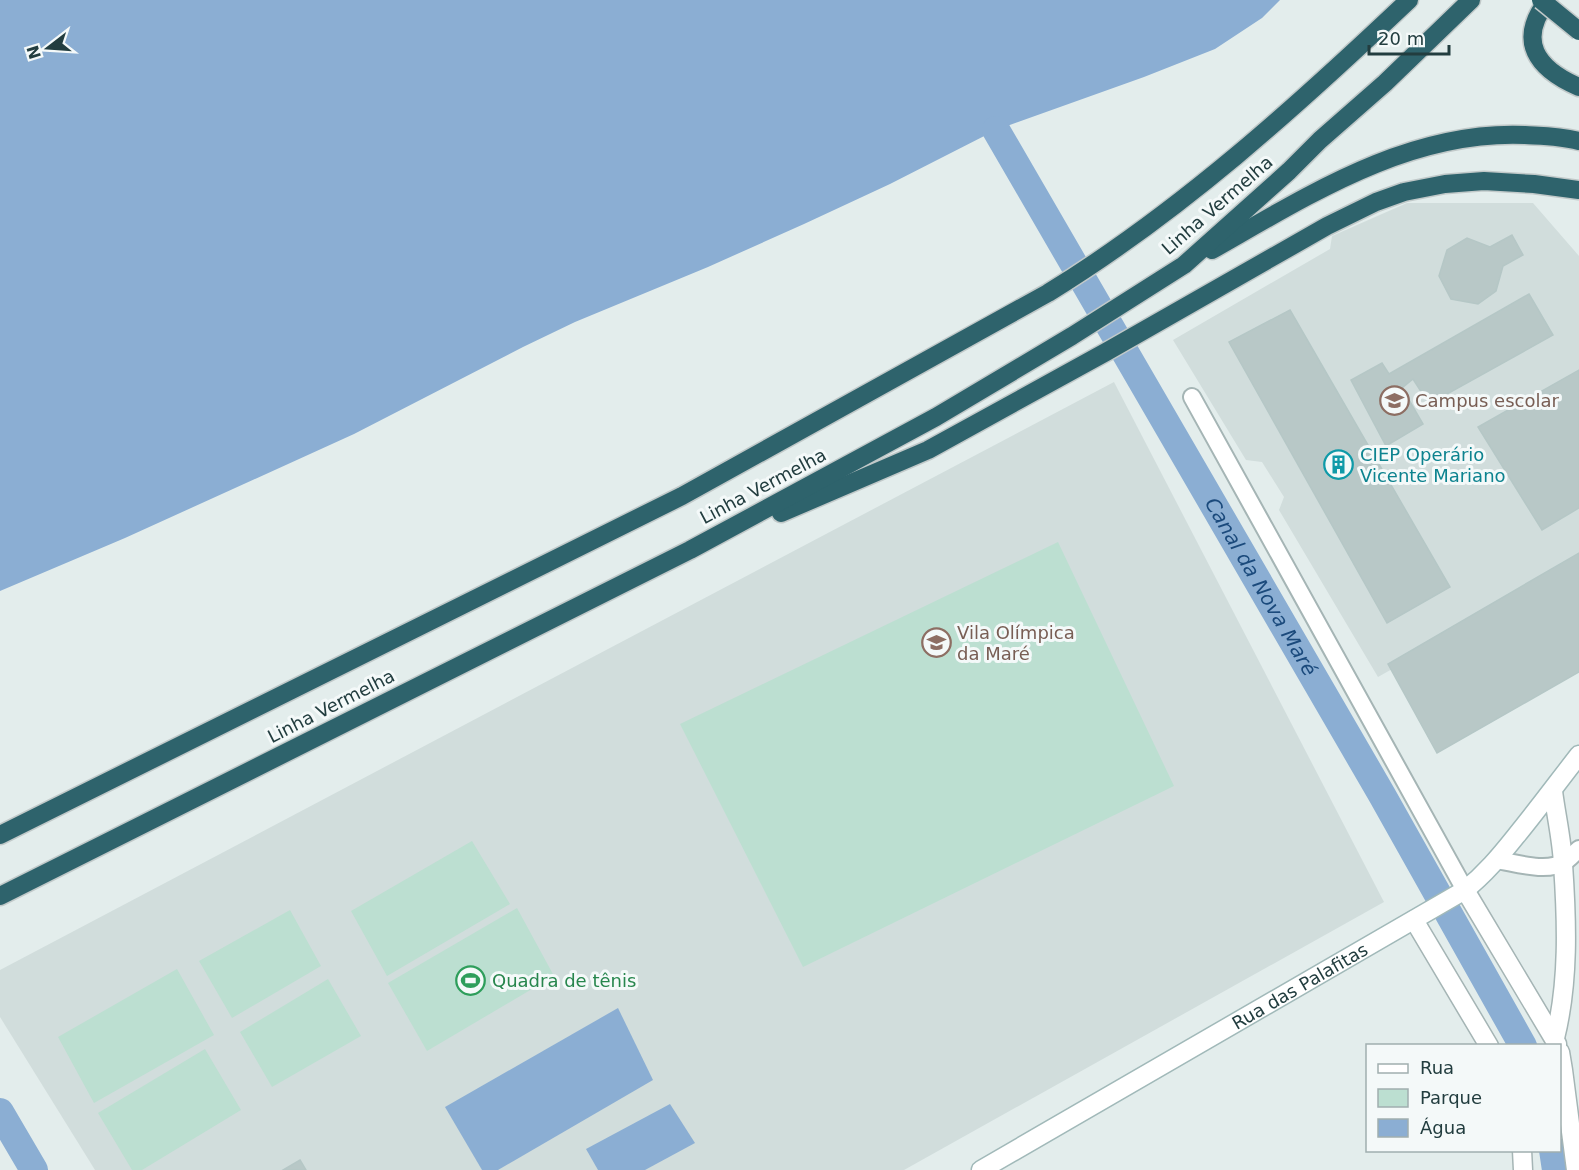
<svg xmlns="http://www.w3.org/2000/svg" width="1579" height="1170" font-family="'DejaVu Sans',sans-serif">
<rect width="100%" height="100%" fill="#e3edec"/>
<g fill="#d1dddc">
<path d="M1407,203h126l46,53v307l-201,114 -99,-167 5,-13 -22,-35 -16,-2 -73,-120 157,-91 2,-13z"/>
<path d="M1114,382l270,520 -480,268h-809l-95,-153v-47z"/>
</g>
<g fill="#bcdfd1">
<path d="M1058,542l116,244 -371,181 -123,-243z"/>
<path d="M472,841l38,63 -123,72 -36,-65z"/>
<path d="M517,908l37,68 -127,75 -39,-68z"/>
<path d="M290,910l31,56 -89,52 -33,-57z"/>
<path d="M177,969l37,66 -120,68 -36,-66z"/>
<path d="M328,979l33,57 -89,51 -32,-55z"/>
<path d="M205,1049l36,61 -99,60h-10l-34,-57z"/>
</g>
<g fill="#8baed3">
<path d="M0,0h1280l-18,18 -47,31 -71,28 -148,53 -106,54 -86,40 -96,43 -133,55 -52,25 -169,87 -229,104 -125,53z"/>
<path d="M618,1008l35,72 -155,90h-16l-37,-63z"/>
<path d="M670,1104l25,39 -50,27h-47l-12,-21z"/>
</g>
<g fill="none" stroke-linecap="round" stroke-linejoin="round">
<g stroke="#8baed3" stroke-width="28">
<path id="s1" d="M996,130l386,665 141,251"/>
<path d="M0,1112l34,58"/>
<path d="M1553,1150l3,20"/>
</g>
</g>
<g fill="#b8c8c7" stroke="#b5c7c6" stroke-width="1.5">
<path d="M1512,235l11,20 -20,11 -7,25 -18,13 -27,-5 -12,-23 8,-26 20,-12 23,9z"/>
<path d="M1529,294l24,41 -124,69 -16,-25 -11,9 21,36 -37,22 -35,-66 31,-17 7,11z"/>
<path d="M1290,310l160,277 -63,36 -158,-281z"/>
<path d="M1579,370v138l-37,22 -64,-103z"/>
<path d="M1579,553v119l-142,81 -49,-89z"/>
<path d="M300,1160l6,10h-23z"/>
</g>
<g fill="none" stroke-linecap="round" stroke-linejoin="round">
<defs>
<g id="lane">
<path d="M1192,397l273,493"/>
<path d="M1497,860c19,3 50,13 67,2 6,-3 10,-9 15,-13"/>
</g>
<g id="street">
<path d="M1553,791c3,24 9,49 10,73 4,58 6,118 -8,174"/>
<path d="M1465,890l92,154"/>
<path d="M1414,920l75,126"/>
<path d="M1560,1052l3,18 13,100"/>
<path d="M1522,1150l1,20"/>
</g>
<g id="secondary">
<path id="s2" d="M981,1170l484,-280c20,-16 35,-34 51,-54 22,-27 42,-54 63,-81"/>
</g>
<g id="highway">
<path d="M1548,0c-32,41 -11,69 31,87"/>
<path d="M1212,250c97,-55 197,-120 313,-115 18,1 36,1 54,6"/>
<path d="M781,513l147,-63 178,-98 221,-126 49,-24 28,-10 41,-8 39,-3 50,3 45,6"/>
<path d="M0,835l682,-339 366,-203c132,-81 248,-186 361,-293"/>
<path d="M0,896l690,-346 246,-133 136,-81 112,-71 105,-94 31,-31 65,-57 86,-83"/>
</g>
</defs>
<use href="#lane" stroke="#a5b5b5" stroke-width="20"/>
<use href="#street" stroke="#a5b5b5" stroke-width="21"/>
<use href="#secondary" stroke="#a1b9b9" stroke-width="21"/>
<use href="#highway" stroke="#c1c9c9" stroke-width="21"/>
<use href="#lane" stroke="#fff" stroke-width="16"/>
<use href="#street" stroke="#fff" stroke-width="18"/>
<use href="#secondary" stroke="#fff" stroke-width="18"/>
<use href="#highway" stroke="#2e636c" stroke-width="18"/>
<defs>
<path id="highway-bridge" d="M1541,0l38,31"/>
</defs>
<use href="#highway-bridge" stroke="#c1c9c9" stroke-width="21" stroke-linecap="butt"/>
<use href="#highway-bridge" stroke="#2e636c" stroke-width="18"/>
</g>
<defs>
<symbol id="school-ring" viewBox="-11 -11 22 22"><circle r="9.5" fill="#f4f9f9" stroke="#8d6e63" stroke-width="1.5"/><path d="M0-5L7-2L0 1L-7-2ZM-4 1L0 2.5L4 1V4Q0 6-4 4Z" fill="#8d6e63"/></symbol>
<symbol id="building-ring" viewBox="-11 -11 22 22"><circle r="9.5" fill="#f4f9f9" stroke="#0f9aa8" stroke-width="1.5"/><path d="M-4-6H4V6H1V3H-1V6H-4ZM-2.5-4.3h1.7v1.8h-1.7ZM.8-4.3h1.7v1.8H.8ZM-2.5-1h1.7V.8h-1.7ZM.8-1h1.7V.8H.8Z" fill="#0f9aa8"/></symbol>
<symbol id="stadium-ring" viewBox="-11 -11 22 22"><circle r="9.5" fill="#f4f9f9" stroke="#2e9e5b" stroke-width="1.5"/><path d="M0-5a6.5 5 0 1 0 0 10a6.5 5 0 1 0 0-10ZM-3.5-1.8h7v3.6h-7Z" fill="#2e9e5b"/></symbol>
</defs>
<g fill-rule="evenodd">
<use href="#school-ring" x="1378" y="384" width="33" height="33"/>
<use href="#building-ring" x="1322" y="448" width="33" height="33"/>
<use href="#school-ring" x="920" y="626" width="33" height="33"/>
<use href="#stadium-ring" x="454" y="964" width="33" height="33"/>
</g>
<g text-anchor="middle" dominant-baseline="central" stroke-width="6" stroke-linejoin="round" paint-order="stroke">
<g font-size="18" fill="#223d3f" stroke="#f4f9f9">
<text transform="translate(1217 205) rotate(-41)">Linha Vermelha</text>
<text transform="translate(763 486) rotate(-28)">Linha Vermelha</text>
<text transform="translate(331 706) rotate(-27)">Linha Vermelha</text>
<text stroke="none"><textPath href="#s2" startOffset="368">Rua das Palafitas</textPath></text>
</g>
<g font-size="18" fill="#785e54" stroke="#f4f9f9" text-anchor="start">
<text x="1415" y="400">Campus escolar</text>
<text x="957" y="632">Vila Olímpica<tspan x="957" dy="21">da Maré</tspan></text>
</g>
<g font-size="18" fill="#0d838f" stroke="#f4f9f9" text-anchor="start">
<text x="1360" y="454">CIEP Operário<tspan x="1360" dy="21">Vicente Mariano</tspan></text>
</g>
<g font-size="18" fill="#27864d" stroke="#f4f9f9" text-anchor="start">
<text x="492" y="980">Quadra de tênis</text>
</g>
<g font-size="20" font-style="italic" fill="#1b4a7c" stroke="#f4f9f9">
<text stroke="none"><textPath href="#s1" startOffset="528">Canal da Nova Maré</textPath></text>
</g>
</g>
<rect x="1366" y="1044" width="195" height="108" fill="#f4f9f9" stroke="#a0aeaf" stroke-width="1.5"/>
<rect x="1378" y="1064" width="30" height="9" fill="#ffffff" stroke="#a0aeaf" stroke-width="1.5"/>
<text x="1420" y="1074" font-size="18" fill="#223d3f">Rua</text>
<rect x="1378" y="1089" width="30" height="18" fill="#bcdfd1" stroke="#a0aeaf" stroke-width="1.5"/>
<text x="1420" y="1104" font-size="18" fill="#223d3f">Parque</text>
<rect x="1378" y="1119" width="30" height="18" fill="#8baed3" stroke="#a0aeaf" stroke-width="1.5"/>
<text x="1420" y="1134" font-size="18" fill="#223d3f">Água</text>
<g transform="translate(48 48) rotate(253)" stroke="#f4f9f9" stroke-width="4.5" paint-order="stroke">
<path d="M0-4.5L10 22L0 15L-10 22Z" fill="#223d3f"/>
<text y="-9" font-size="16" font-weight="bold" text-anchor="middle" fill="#223d3f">N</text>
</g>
<path d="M1369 45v9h80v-9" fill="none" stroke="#223d3f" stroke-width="3"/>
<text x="1378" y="45" font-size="18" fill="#223d3f" stroke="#f4f9f9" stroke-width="4.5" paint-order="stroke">20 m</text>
</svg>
